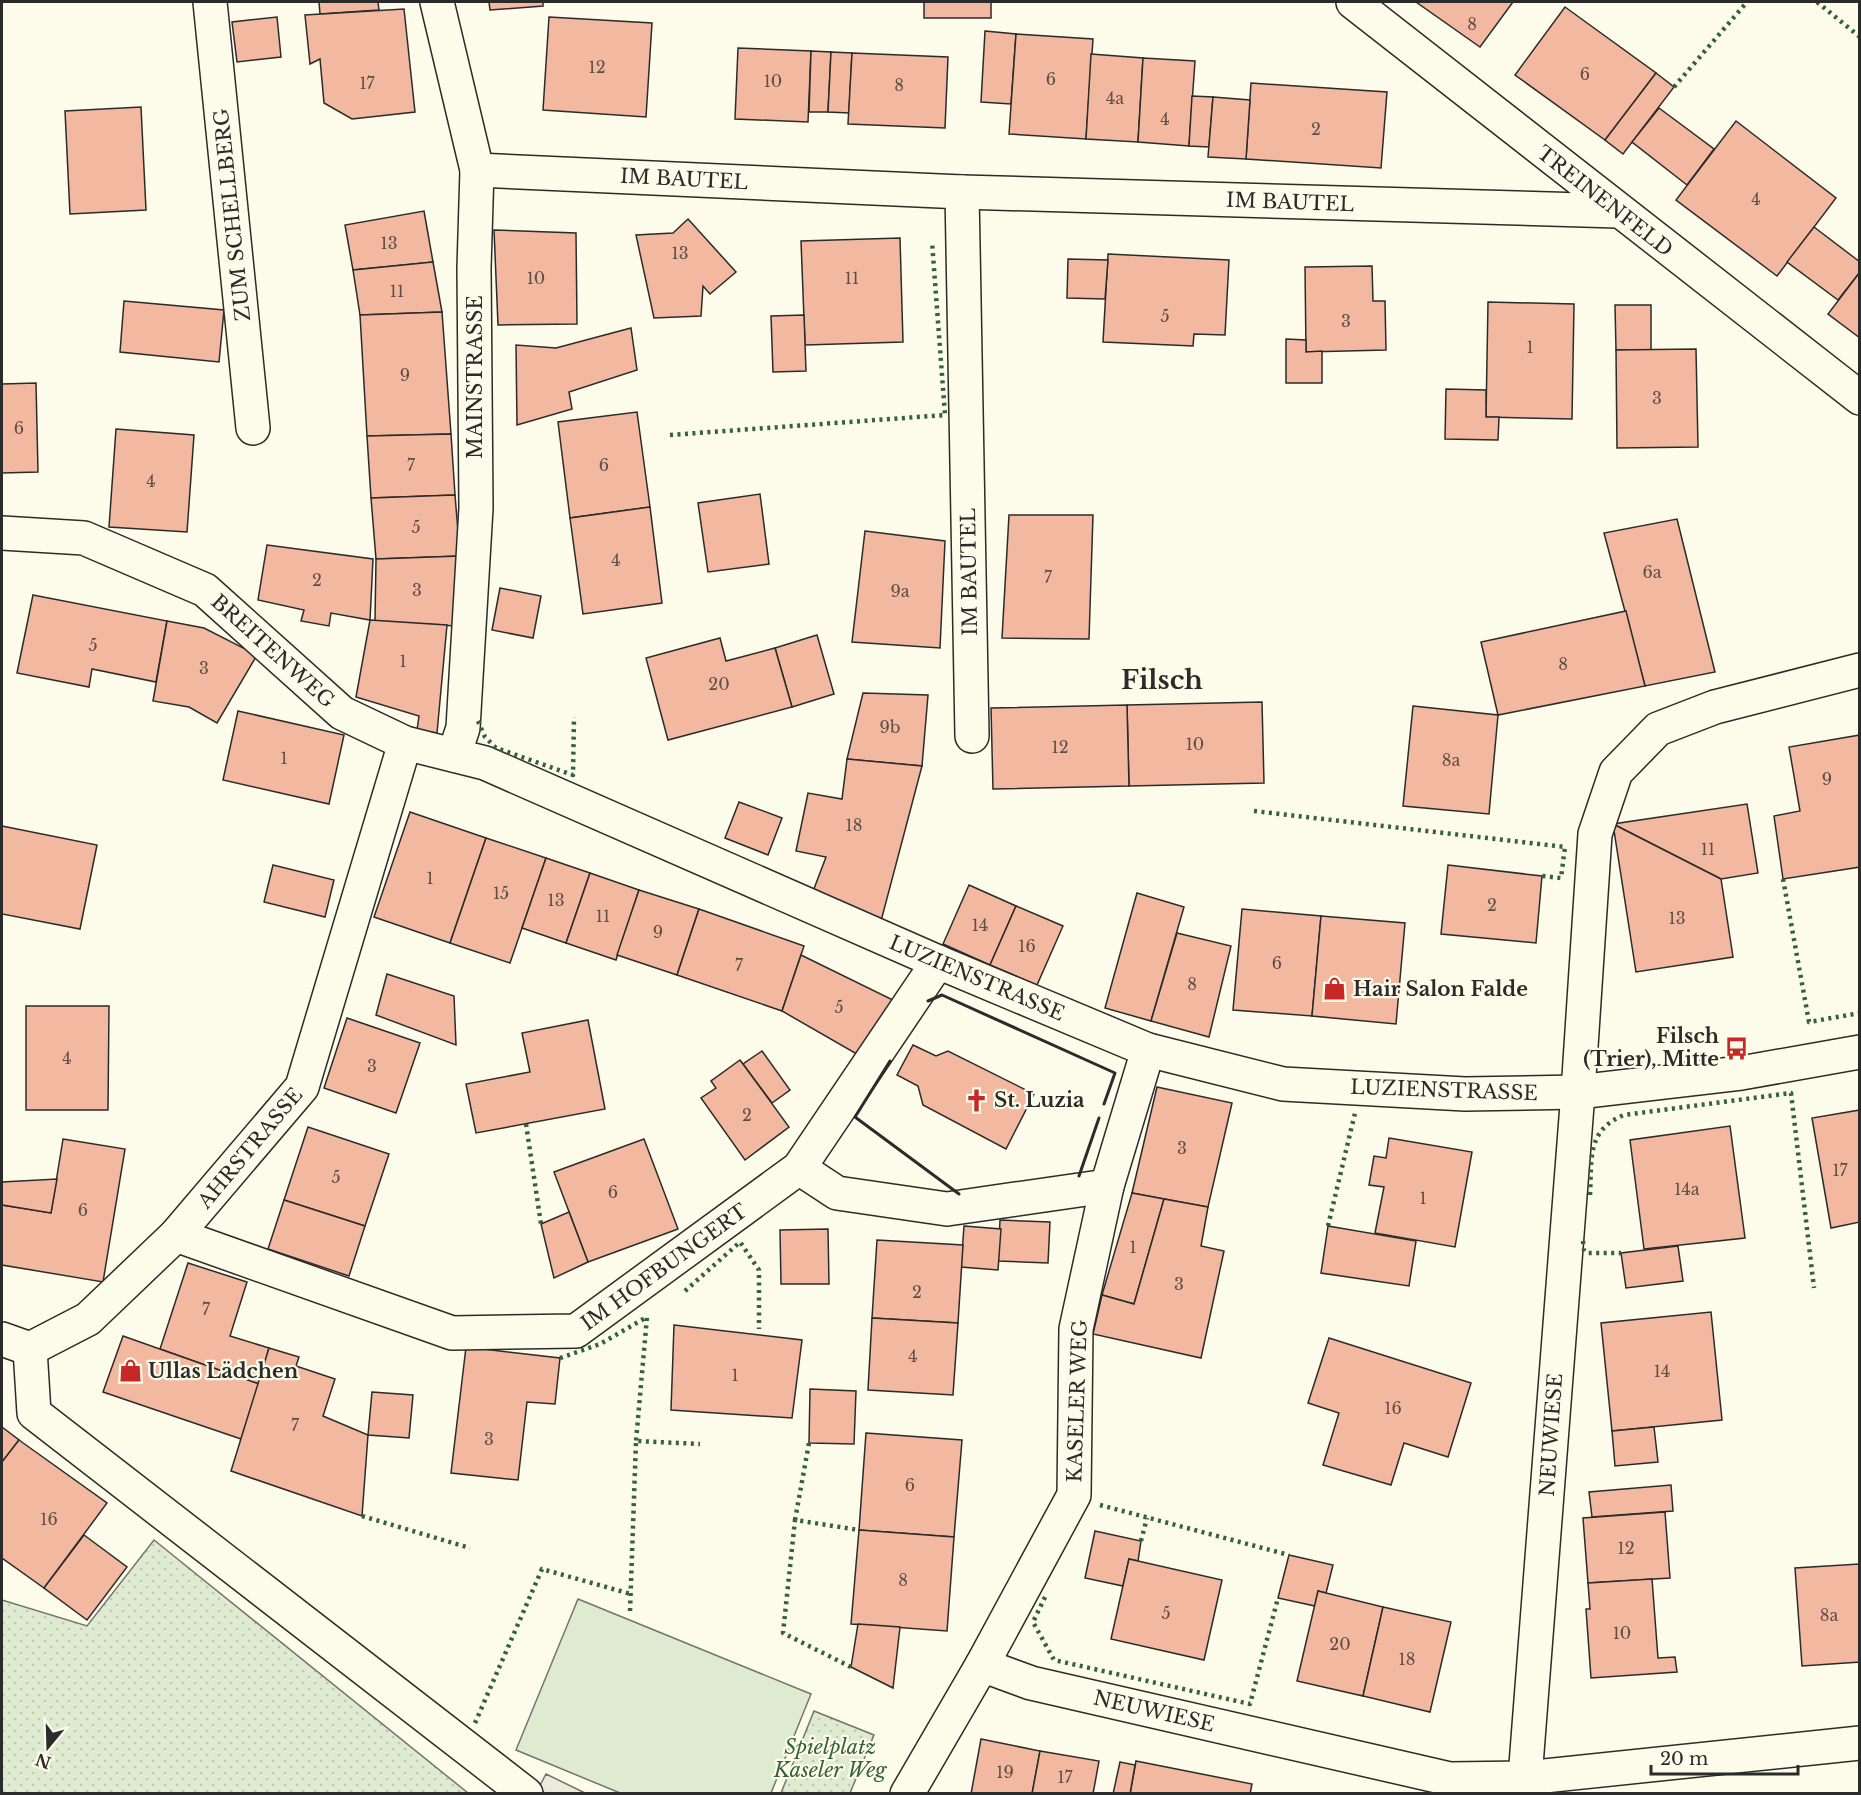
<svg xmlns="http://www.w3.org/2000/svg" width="1861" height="1795" font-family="'Libre Baskerville',serif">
<defs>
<pattern id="grass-dots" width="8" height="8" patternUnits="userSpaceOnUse" patternTransform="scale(1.5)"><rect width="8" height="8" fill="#deebd1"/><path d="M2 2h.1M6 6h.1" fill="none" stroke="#bfcab4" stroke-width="1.8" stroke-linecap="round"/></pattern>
</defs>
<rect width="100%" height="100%" fill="#fdfbea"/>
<g fill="url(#grass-dots)" stroke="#74746e" stroke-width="1.5">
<path d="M154,1540l314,253h-466v-193l85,26z"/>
<path d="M814,1711l60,24 -24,58h-69z"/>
</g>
<path fill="#deebd1" stroke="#74746e" stroke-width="1.5" d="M578,1599l233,95 -40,99h-151l-104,-43z"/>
<path fill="#eceadb" stroke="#74746e" stroke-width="1.5" d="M546,1774l39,19h-40l-7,-4z"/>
<g fill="#f2b8a0" stroke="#2b2b2b" stroke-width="1.5">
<path d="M319,2h59l1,8 -59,4z"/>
<path d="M489,2h54v4l-53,4z"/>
<rect x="924" y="2" width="67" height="16"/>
<path d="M1416,2h97l-33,45z"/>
<path d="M1565,7l91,66 -51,67 -90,-65z"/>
<path d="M404,9l11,103 -63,7 -28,-16 -4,-44 -10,5 -5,-49z"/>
<path d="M277,17l4,40 -44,5 -5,-40z"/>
<path d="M549,17l103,6 -6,94 -103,-7z"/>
<path d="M985,31l31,3 -5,70 -30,-2z"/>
<path d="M1016,34l77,5 -7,100 -77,-5z"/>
<path d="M738,48l73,3 -3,71 -73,-3z"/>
<path d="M811,51l20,1 -3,60h-19z"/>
<path d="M831,52l21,1 -3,60 -21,-1z"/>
<path d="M852,53l96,4 -3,71 -97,-4z"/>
<path d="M1091,54l52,4 -5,84 -52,-3z"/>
<path d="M1143,58l52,3 -6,85 -51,-4z"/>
<path d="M1656,73l18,14 -51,67 -18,-14z"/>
<path d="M1251,83l136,9 -6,76 -135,-9z"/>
<path d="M1192,96l21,1 -4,50 -20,-1z"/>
<path d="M1213,97l37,3 -4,59 -38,-2z"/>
<path d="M141,107l5,103 -76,4 -5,-103z"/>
<path d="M1659,108l55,41 -27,36 -55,-43z"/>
<path d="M1736,121l100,77 -59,78 -101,-76z"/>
<path d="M424,211l9,51 -80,8 -8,-45z"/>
<path d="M688,219l48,53 -26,22 -7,-8 -2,30 -47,2 -18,-83 37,-2z"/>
<path d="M1814,227l46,35v10l-22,28 -51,-38z"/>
<path d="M494,230l82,3 1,91 -79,1z"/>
<path d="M900,238l3,104 -98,3 -4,-104z"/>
<path d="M1108,254l121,6 -4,75 -31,-1 -1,12 -90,-4z"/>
<path d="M1068,259l40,1 -3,39 -38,-1z"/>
<path d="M433,262l9,50 -82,3 -7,-45z"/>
<path d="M1372,266l1,35h12l1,49 -80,2 -1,-85z"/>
<path d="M1860,272v66l-32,-24z"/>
<path d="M124,301l100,9 -5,52 -99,-10z"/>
<path d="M1488,302l86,2 -2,115 -86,-2z"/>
<path d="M1615,305h36v45h-35z"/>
<path d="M442,312l9,122 -84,2 -7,-121z"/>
<path d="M804,315l2,56 -33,1 -2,-56z"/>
<path d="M631,328l6,42 -68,22 3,17 -55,16 -1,-80 40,3z"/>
<path d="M1286,339l20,1v12l16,-1v32h-36z"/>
<path d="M1696,349l2,98 -81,1 -1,-98z"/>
<path d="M36,383l2,89 -36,1v-89z"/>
<path d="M1446,389l40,1v27h13l-1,23 -53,-1z"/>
<path d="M637,412l13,95 -80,11 -12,-96z"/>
<path d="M116,429l78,6 -7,97 -78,-5z"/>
<path d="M451,434l4,61 -84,3 -4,-62z"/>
<path d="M760,494l9,70 -61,8 -10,-69z"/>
<path d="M455,495l5,61 -84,3 -5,-61z"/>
<path d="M650,507l12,96 -79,11 -13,-96z"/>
<path d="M1009,515h84l-4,124 -87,-1z"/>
<path d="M1677,519l38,153 -70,14 -41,-153z"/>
<path d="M865,531l80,10 -5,107 -88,-6z"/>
<path d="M267,545l106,14 -3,61 -39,-7 -2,13 -28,-5 3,-11 -46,-10z"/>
<path d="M460,556l-4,70 -81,-5 1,-62z"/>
<path d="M500,588l41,8 -8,42 -41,-8z"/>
<path d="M33,595l134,26 -11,61 -64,-13 -3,18 -72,-14z"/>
<path d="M1626,611l19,75 -147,29 -17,-73z"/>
<path d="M370,620l77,5 -10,108 -20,-3 2,-14 -63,-19z"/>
<path d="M167,621l37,7 53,27 -40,68 -28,-16 -36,-6z"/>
<path d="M817,635l17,59 -42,13 -17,-59z"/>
<path d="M720,638l6,23 49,-13 17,59 -124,33 -22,-82z"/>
<path d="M863,693l65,2 -6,71 -75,-7z"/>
<path d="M1262,702l2,81 -135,3 -2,-81z"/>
<path d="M1127,705l2,81 -136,3 -2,-81z"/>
<path d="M1413,706l85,9 -9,99 -86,-8z"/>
<path d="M238,711l106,24 -15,69 -106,-24z"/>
<path d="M1860,735v132l-77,12 -9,-63 26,-5 -11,-64z"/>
<path d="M847,759l75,7 -41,155 -69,-27 14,-37 -30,-6 12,-58 34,6z"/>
<path d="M739,802l43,16 -14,37 -43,-17z"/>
<path d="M1747,804l11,69 -37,6 -108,-55z"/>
<path d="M410,812l76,26 -36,105 -76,-26z"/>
<path d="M1613,824l108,55 12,78 -97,15z"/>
<path d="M2,826l95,19 -17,84 -78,-15z"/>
<path d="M486,838l60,20 -36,105 -60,-20z"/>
<path d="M546,858l44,15 -24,70 -44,-15z"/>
<path d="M273,865l61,15 -9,37 -61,-15z"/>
<path d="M1448,865l94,11 -6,67 -95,-9z"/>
<path d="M590,873l49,17 -23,70 -50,-17z"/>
<path d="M969,885l47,21 -26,59 -47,-21z"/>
<path d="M639,890l60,19 -22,66 -60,-20z"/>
<path d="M1137,893l47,14 -33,114 -46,-13z"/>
<path d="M1016,906l47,20 -26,59 -47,-20z"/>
<path d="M699,909l105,37 -22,65 -105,-36z"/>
<path d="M1242,909l79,7 -9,100 -79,-6z"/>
<path d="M1321,916l84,7 -9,101 -84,-8z"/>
<path d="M1177,933l54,13 -22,91 -58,-16z"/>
<path d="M801,955l98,48 -37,54 -80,-46z"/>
<path d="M387,974l67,22 2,49 -80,-30z"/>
<path d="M26,1006h83l-1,104h-82z"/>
<path d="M347,1018l73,25 -24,70 -72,-25z"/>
<path d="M588,1020l17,89 -129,24 -10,-49 64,-12 -8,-39z"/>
<path d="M913,1045l23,11 12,-5 86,43 -28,55 -83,-44 -5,-19 -21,-11z"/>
<path d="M762,1051l28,39 -18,13 -29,-39z"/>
<path d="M740,1060l49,67 -44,33 -44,-62 15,-10 -5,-7z"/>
<path d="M1157,1087l75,16 -24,104 -76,-14z"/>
<path d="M1860,1110v112l-29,6 -19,-110z"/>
<path d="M1730,1126l15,112 -101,11 -14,-109z"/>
<path d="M308,1127l81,27 -24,72 -81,-26z"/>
<path d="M1389,1138l83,14 -17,95 -80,-14 9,-46 -15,-2 5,-29 12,2z"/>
<path d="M63,1139l62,10 -22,133 -101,-17v-60l49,8z"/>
<path d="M644,1139l34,90 -90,33 -34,-90z"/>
<path d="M57,1179l-6,34 -49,-8v3v-26z"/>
<path d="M1132,1193l32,6 -30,105 -32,-9z"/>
<path d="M1164,1199l44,8 -7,39 23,5 -23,107 -108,-24 9,-39 32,9z"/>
<path d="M284,1200l81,26 -16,50 -81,-27z"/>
<path d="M569,1212l19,50 -34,16 -13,-54z"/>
<path d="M1000,1220l50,2 -2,41 -50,-2z"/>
<path d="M964,1226l37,3 -3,41 -37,-3z"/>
<path d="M1328,1226l88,15 -7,45 -88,-13z"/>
<path d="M828,1229l1,55h-48l-1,-54z"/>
<path d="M877,1240l86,5 -5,78 -86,-5z"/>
<path d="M1678,1246l5,35 -57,7 -5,-35z"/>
<path d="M188,1263l59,19 -17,54 39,12 -10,36 -99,-35z"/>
<path d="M1711,1312l11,108 -110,11 -11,-108z"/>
<path d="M872,1318l86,5 -5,72 -85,-5z"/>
<path d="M674,1325l128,15 -10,78 -121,-8z"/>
<path d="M123,1336l136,48 -18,55 -138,-47z"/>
<path d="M1329,1338l142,45 -23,74 -44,-14 -13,42 -68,-20 16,-52 -31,-10z"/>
<path d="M466,1347l94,11 -5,46 -28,-2 -9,78 -67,-7z"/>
<path d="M269,1348l30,9 -3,9 39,13 -12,37 45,19 -6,81 -131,-45z"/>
<path d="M810,1389l46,2 -2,53 -45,-1z"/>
<path d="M372,1392l41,3 -4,43 -41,-3z"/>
<path d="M2,1427l17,13 -17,22z"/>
<path d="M1654,1427l4,35 -43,4 -3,-35z"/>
<path d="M866,1433l96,7 -8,97 -95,-7z"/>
<path d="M19,1440l88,63 -63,85 -42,-30v-96z"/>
<path d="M1671,1485l2,26 -81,6 -3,-25z"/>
<path d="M1665,1512l5,66 -82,5 -5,-65z"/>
<path d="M859,1530l95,7 -7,94 -96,-7z"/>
<path d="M1095,1531l46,10 -3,20 -9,-2 -6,27 -38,-8z"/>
<path d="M84,1535l43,32 -40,53 -43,-32z"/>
<path d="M1289,1555l44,10 -7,28 -8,-2 -3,15 -37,-8z"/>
<path d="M1129,1559l93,21 -18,80 -93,-21z"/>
<path d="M1859,1564l1,98 -58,4 -7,-98z"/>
<path d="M1652,1579l6,79 17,-1 2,15 -86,6 -5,-69h4l-2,-26z"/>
<path d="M1318,1591l65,16 -20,89 -66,-15z"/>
<path d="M1383,1607l68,15 -21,90 -67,-16z"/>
<path d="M858,1624l42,3 -7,61 -42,-21z"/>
<path d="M981,1739l59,12 -8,43h-61z"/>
<path d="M1040,1751l59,10 -6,33h-61z"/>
<path d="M1136,1761l116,23 -2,10h-120z"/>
<path d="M1120,1762l15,3 -5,29h-17z"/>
</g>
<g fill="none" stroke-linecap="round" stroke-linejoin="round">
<defs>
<g id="street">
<path d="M210,2l43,426"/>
<path d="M437,2l40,168 -3,98 2,240 -13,220 -9,27"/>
<path d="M1353,2l507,396"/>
<path d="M477,170l485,22 656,19"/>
<path d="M962,192l10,544"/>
<path d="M2,533l82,5 121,52 137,123 63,30 80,20 453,199 210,88 135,34 182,10 113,-2 163,-19 119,-21"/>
<path d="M799,1168l38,25 110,16 160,-23"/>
<path d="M176,1235l276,98 124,-2 223,-163 139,-206"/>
<path d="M2,1339l28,10 58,-30 88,-84 126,-148 103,-344"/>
<path d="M30,1349l4,64 492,381"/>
<path d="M982,1665l49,18 419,96 75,-1 53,-686 17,-258 21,-62 42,-43 57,-22 145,-37"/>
<path d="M1525,1778l335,-35"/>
<path d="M907,1794l75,-129 92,-170 2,-166 31,-143 41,-136"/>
</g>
</defs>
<use href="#street" stroke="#2b2b2b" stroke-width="36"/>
<use href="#street" stroke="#fdfbea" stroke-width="33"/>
<g stroke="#34623c" stroke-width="4.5" stroke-dasharray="3 4.5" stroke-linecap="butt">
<path d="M1817,2l43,35"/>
<path d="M1674,87l73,-85"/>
<path d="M670,435l275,-20 -13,-173"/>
<path d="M478,721l7,16 11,11 77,27 1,-58"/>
<path d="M1254,811l311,36 -4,31 -19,-2"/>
<path d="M1783,879l26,143 51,-9"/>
<path d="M526,1124l15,100"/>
<path d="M1590,1195c2,-35 -4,-65 34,-80l167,-22 23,195"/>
<path d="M1328,1226l27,-113"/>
<path d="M1583,1241l1,9 3,3h34"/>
<path d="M685,1291l55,-49 19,28v59"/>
<path d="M560,1358l40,-14 47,-27 -11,124"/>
<path d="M1100,1505l189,50"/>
<path d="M362,1516l108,32"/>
<path d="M795,1520l14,-77"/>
<path d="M1141,1541l6,-23"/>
<path d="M1045,1597l-12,25 21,38 196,44 28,-106"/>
<path d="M630,1611l6,-170 64,3"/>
<path d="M851,1667l-68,-34 12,-113 64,10"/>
<path d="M475,1723l67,-154 89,25"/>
</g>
<g stroke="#2b2b2b" stroke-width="3">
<path d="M928,1001l14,-6 173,78 -11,31"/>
<path d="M890,1061l-35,56 104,77"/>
<path d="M1079,1176l20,-58"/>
</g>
</g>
<defs>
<symbol id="shop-bare" viewBox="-9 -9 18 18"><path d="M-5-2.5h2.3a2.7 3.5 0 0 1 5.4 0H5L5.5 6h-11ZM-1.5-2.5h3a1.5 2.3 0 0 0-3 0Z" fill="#c62828" stroke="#fdfbea" stroke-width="2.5" paint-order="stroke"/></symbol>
<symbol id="bus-bare" viewBox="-9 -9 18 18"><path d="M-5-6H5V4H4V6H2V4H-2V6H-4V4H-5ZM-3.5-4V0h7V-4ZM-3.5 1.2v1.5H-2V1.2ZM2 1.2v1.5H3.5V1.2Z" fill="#c62828" stroke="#fdfbea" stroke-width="2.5" paint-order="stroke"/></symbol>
<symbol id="church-bare" viewBox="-9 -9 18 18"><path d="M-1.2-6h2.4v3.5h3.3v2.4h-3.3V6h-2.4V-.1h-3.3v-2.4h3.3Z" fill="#c62828" stroke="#fdfbea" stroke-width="2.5" paint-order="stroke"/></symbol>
</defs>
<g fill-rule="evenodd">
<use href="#shop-bare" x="1318" y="972" width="33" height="33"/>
<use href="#bus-bare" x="1720" y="1032" width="33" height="33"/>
<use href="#church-bare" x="960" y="1084" width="33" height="33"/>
<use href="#shop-bare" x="114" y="1354" width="33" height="33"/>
</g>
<g text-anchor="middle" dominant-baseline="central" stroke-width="4.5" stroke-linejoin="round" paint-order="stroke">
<g font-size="16" fill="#5d4e48">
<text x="1472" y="24">8</text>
<text x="597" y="67">12</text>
<text x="1585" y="74">6</text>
<text x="1051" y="79">6</text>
<text x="773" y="81">10</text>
<text x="367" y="83">17</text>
<text x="899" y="85">8</text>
<text x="1115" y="98">4a</text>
<text x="1165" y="119">4</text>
<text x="1316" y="129">2</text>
<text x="1756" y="199">4</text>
<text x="389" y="243">13</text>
<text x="680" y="253">13</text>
<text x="536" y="278">10</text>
<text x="852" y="278">11</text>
<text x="397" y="291">11</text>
<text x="1165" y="316">5</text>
<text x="1346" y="321">3</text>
<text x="1530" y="347">1</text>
<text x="405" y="375">9</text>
<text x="1657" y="398">3</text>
<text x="19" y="428">6</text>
<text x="411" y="465">7</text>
<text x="604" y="465">6</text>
<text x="151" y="481">4</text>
<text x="416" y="527">5</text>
<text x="616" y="560">4</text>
<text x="1652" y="572">6a</text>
<text x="1048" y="577">7</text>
<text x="317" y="580">2</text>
<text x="417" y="590">3</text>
<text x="900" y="591">9a</text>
<text x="93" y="645">5</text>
<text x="403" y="661">1</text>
<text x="1563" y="664">8</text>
<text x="204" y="668">3</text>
<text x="719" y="684">20</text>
<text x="890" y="727">9b</text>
<text x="1195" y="744">10</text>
<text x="1060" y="747">12</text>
<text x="284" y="758">1</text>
<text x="1451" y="760">8a</text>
<text x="1827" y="779">9</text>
<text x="854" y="825">18</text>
<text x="1708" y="849">11</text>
<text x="430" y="878">1</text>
<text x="501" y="893">15</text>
<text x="556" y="900">13</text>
<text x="1492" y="905">2</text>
<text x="603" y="916">11</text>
<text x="1677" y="918">13</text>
<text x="980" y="925">14</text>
<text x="658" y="932">9</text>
<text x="1027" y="946">16</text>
<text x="1277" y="963">6</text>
<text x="739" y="965">7</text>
<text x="1192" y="984">8</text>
<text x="839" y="1007">5</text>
<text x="67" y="1058">4</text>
<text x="372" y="1066">3</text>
<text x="747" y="1115">2</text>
<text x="1182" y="1148">3</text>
<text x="1840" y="1170">17</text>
<text x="336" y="1177">5</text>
<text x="1687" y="1189">14a</text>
<text x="613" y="1192">6</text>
<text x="1423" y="1198">1</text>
<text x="83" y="1210">6</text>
<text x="1133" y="1247">1</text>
<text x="1179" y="1284">3</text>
<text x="917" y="1292">2</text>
<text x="206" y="1309">7</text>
<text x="913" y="1356">4</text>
<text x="1662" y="1371">14</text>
<text x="735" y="1375">1</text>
<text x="1393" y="1408">16</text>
<text x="295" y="1425">7</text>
<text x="489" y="1439">3</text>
<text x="910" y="1485">6</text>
<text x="49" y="1519">16</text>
<text x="1626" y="1548">12</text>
<text x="903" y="1580">8</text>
<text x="1166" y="1613">5</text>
<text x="1829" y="1615">8a</text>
<text x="1622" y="1633">10</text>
<text x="1340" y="1644">20</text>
<text x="1407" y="1659">18</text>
<text x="1005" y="1772">19</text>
<text x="1065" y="1777">17</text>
</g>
<g font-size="20" fill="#2b2b2b" stroke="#fdfbea">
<text transform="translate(684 179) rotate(3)">IM BAUTEL</text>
<text transform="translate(1605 201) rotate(38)">TREINENFELD</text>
<text transform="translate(1290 202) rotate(2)">IM BAUTEL</text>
<text transform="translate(232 215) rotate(-96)">ZUM SCHELLBERG</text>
<text transform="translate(475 377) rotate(-90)">MAINSTRASSE</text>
<text transform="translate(969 572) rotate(-91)">IM BAUTEL</text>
<text transform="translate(273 651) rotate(42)">BREITENWEG</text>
<text transform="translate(977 978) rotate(23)">LUZIENSTRASSE</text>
<text transform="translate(1444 1090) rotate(2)">LUZIENSTRASSE</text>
<text transform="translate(250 1148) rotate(-50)">AHRSTRASSE</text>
<text transform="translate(664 1267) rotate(-36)">IM HOFBUNGERT</text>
<text transform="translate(1077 1401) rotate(-88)">KASELER WEG</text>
<text transform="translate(1551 1435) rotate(-86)">NEUWIESE</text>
<text transform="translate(1154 1711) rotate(13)">NEUWIESE</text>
</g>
<g font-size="20" font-weight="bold" fill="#2b2b2b" stroke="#fdfbea" text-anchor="start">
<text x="1353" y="989">Hair Salon Falde</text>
<text x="1719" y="1036" text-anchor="end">Filsch<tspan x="1719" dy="23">(Trier), Mitte</tspan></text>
<text x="994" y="1100">St. Luzia</text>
<text x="148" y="1371">Ullas Lädchen</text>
</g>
<g font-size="20" font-style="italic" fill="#34623c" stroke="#fdfbea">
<text x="830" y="1747">Spielplatz<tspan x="830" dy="23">Kaseler Weg</tspan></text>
</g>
<g font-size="26" font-weight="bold" fill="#2b2b2b" stroke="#fdfbea">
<text x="1162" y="680">Filsch</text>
</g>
</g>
<rect width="1861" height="1795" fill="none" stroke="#2b2b2b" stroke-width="6"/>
<g transform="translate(48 1747) rotate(199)" stroke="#fdfbea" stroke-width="4.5" paint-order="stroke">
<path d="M0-4.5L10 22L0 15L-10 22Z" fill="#2b2b2b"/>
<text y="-9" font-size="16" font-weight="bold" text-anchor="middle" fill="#2b2b2b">N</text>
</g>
<path d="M1651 1765v9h147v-9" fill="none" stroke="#2b2b2b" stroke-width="3"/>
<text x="1660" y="1765" font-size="18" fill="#2b2b2b" stroke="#fdfbea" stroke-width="4.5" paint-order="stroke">20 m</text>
</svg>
